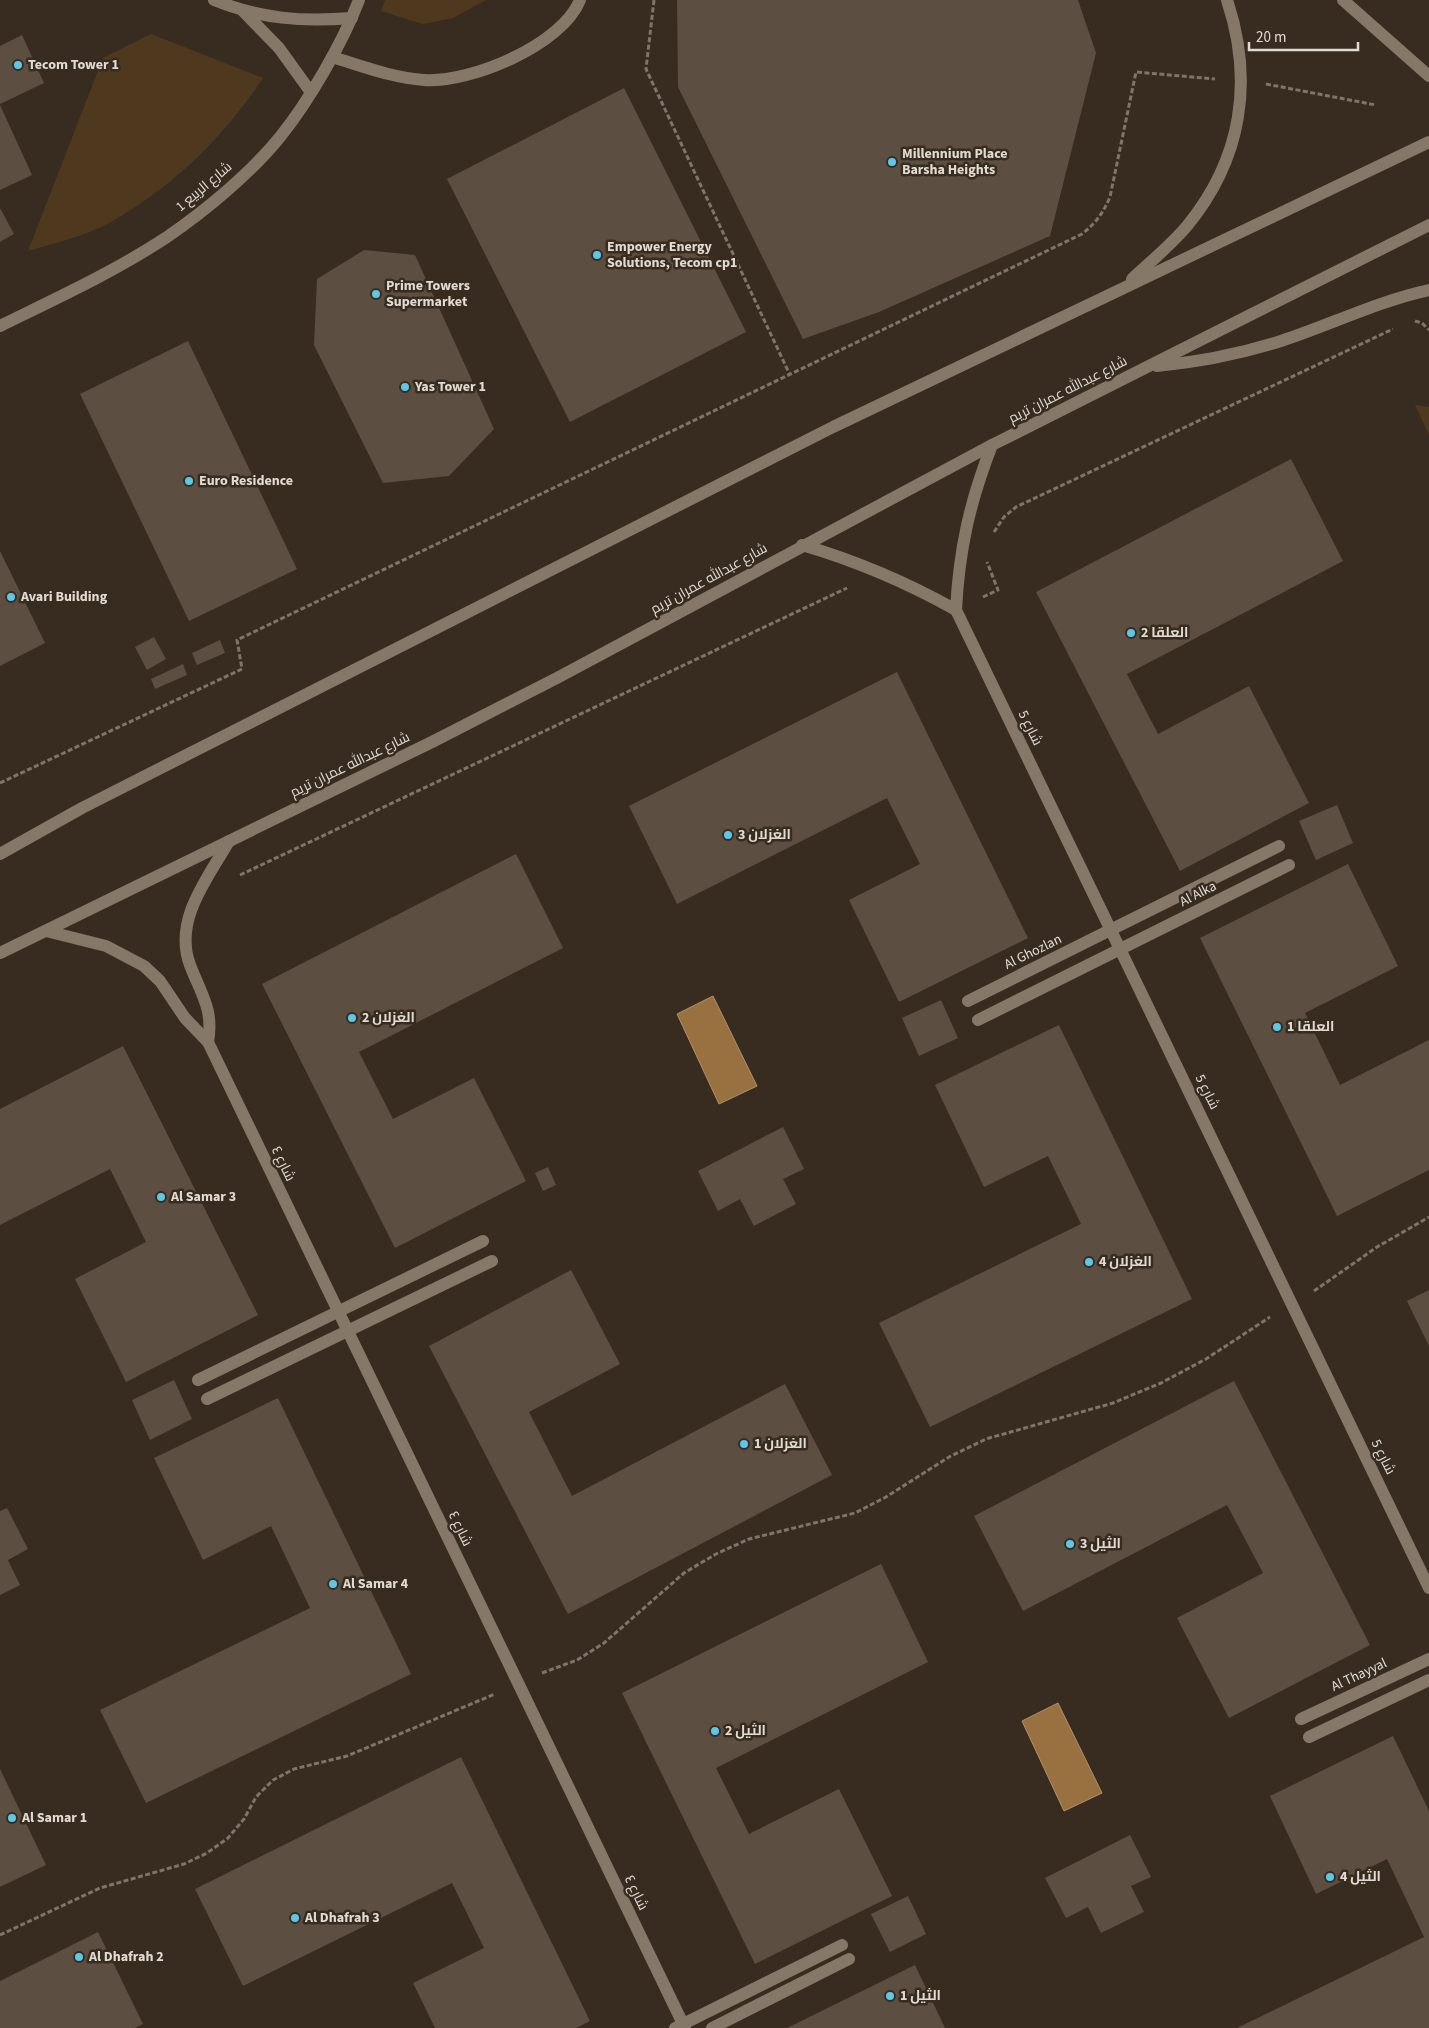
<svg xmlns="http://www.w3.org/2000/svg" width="1429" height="2028" font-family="'Source Sans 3',Cairo,sans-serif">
<rect width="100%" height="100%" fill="#372c1f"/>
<g fill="#4f391e">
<path d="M385,0h101l-33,18 -30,6 -42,-13z"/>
<path d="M151,34l112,44c-39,59 -90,109 -152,144 -26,14 -55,21 -83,29l75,-193z"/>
<path d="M1415,405l14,2v28z"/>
</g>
<g fill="#997141" stroke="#af916d">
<path d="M713,996l44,90 -38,18 -42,-90z"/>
<path d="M1058,1703l44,90 -38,18 -42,-90z"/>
</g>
<g fill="#5c4f41">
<path d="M677,0h401l18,53 -46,183 -171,76 -76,27 -125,-252z"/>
<path d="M22,35l22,48 -44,21v-58z"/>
<path d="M624,88l122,244 -176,90 -123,-243z"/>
<path d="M0,105l32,70 -32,15z"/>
<path d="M0,208l14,26 -14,8z"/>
<path d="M364,250l51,5 79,174 -45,47 -66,7 -69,-138 3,-66z"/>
<path d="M188,341l109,228 -108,52 -109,-227z"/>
<path d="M1291,459l52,102 -216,113 31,60 91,-48 60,117 -129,68 -144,-279z"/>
<path d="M0,551l45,92 -45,23z"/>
<path d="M154,637l12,22 -19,11 -12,-23z"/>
<path d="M220,640l5,13 -28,12 -5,-12z"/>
<path d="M183,664l4,11 -32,14 -4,-10z"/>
<path d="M897,672l131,266 -129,64 -50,-102 71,-36 -33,-66 -210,106 -48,-98z"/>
<path d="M1337,805l16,38 -37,17 -17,-39z"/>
<path d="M516,854l47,94 -204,104 34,67 81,-41 52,103 -131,67 -133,-264z"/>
<path d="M1348,864l50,102 -93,47 35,72 89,-45v130l-92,46 -137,-278z"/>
<path d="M941,1000l17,38 -39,18 -17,-38z"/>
<path d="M1059,1025l133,274 -262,128 -51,-104 202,-99 -33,-68 -64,31 -49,-102z"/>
<path d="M123,1046l135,269 -132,67 -51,-103 71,-37 -36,-73 -110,56v-116z"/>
<path d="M783,1127l21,42 -21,10 13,25 -42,22 -14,-27 -22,12 -20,-40z"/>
<path d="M548,1167l8,18 -13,6 -8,-18z"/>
<path d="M571,1270l49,94 -91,48 43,84 213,-112 47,91 -264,139 -139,-268z"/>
<path d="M1429,1290v56l-22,-45z"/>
<path d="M174,1380l18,39 -42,21 -18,-40z"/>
<path d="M1234,1381l136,264 -141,73 -52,-100 86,-45 -36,-68 -204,106 -49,-95z"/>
<path d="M278,1398l133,276 -265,129 -46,-93 210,-102 -39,-82 -68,34 -49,-102z"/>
<path d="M7,1508l21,41 -20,11 12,25 -20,10v-84z"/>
<path d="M881,1564l47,98 -212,106 33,66 90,-45 53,107 -137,68 -133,-271z"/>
<path d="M1393,1736l36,75v217h-192l187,-91 -37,-78 -71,35 -46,-98z"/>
<path d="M461,1757l129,264 -14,7h-141l-22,-45 71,-35 -32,-65 -209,103 -48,-97z"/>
<path d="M0,1769l46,96 -46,22z"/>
<path d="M1130,1835l21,42 -20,9 13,26 -43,21 -13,-26 -22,11 -21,-40z"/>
<path d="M908,1896l18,38 -36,18 -19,-38z"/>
<path d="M98,1932l45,92 -8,4h-135v-47z"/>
<path d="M915,1965l30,63h-158z"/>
</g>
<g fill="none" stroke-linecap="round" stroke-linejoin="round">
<g stroke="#7e7469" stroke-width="3" stroke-dasharray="5 2.5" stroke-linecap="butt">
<path d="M654,0l-8,69 144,306"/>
<path d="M1266,84l110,21"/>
<path d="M1415,321l7,2 7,7"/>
<path d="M994,532l10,-15 12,-10 377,-178"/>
<path d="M983,597l15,-7 -11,-28"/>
<path d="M0,783l242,-114 -5,-29 845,-406c14,-11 21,-21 28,-37l26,-125 79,7"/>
<path d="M240,875l607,-287"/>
<path d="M1314,1291l63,-44 52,-30"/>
<path d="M542,1673l35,-13 27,-17 80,-70 32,-19 33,-15 106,-26 31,-16 63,-40 37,-18 127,-36 48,-20 45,-24 64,-42"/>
<path d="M0,1935l100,-47 84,-24 23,-11 21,-15 16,-19 12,-22 17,-17 21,-11 53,-13 148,-62"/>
</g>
<g stroke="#857869" stroke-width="12">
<path d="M214,0c47,19 88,22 138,18"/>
<path d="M243,11l36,37 31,43"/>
<path d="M332,57c30,9 61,21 92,23 47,3 138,-35 156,-80"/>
<path d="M968,1001l311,-155"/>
<path d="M978,1020l311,-155"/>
<path d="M198,1380l285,-139"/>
<path d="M207,1399l285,-138"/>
<path d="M1301,1719l128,-60"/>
<path d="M1309,1737l120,-57"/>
<path d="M675,2028l167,-83"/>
<path d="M712,2028l137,-69"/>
</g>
<g stroke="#857869" stroke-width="12">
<path d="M0,326c57,-28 114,-54 167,-89 38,-26 84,-64 113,-100 29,-36 62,-93 79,-137"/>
<path d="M992,445c-22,56 -33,105 -36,165l473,978"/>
<path d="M802,545c55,16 104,37 154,65"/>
<path d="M46,931l60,15 38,20 16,15 25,37 23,24 477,986"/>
<path d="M208,1042c6,-32 -7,-48 -18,-77 -17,-45 18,-87 39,-124"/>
</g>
<g stroke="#857869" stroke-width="12">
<path d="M1343,0l86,76"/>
<path d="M1132,279c18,-17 39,-34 55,-53 55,-67 67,-145 40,-226"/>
<path d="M1157,366c42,-4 83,-12 124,-25 49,-16 97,-40 148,-51"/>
<path d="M0,854l82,-46 751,-381 596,-285"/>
<path d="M0,953l434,-212 123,-63 435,-233 437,-220"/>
</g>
</g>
<g fill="#5cc7e7" stroke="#372c1f" stroke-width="2">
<circle cx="18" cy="65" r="5"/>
<circle cx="892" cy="162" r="5"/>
<circle cx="597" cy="255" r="5"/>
<circle cx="376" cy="294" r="5"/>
<circle cx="405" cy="387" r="5"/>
<circle cx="189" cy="481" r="5"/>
<circle cx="11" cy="597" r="5"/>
<circle cx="1131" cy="633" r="5"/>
<circle cx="728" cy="835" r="5"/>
<circle cx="352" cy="1018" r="5"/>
<circle cx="1277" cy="1027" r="5"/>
<circle cx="161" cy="1197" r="5"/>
<circle cx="1089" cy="1262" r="5"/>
<circle cx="744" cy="1444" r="5"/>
<circle cx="1070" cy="1544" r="5"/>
<circle cx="333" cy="1584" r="5"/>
<circle cx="715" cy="1731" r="5"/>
<circle cx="12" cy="1818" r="5"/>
<circle cx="1330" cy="1877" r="5"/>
<circle cx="295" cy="1918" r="5"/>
<circle cx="79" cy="1957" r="5"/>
<circle cx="890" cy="1996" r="5"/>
</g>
<g text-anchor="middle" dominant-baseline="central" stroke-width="5" stroke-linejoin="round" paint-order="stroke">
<g font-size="14" font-weight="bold" fill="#e2dbd3" stroke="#372c1f" text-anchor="start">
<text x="28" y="65">Tecom Tower 1</text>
<text x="902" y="154">Millennium Place<tspan x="902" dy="16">Barsha Heights</tspan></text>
<text x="607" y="247">Empower Energy<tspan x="607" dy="16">Solutions, Tecom cp1</tspan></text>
<text x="386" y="286">Prime Towers<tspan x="386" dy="16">Supermarket</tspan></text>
<text x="415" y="387">Yas Tower 1</text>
<text x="199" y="481">Euro Residence</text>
<text x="21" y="597">Avari Building</text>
<text x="1141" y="633">العلقا 2</text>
<text x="738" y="835">الغزلان 3</text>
<text x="362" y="1018">الغزلان 2</text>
<text x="1287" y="1027">العلقا 1</text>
<text x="171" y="1197">Al Samar 3</text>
<text x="1099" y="1262">الغزلان 4</text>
<text x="754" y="1444">الغزلان 1</text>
<text x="1080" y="1544">الثيل 3</text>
<text x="343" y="1584">Al Samar 4</text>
<text x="725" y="1731">الثيل 2</text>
<text x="22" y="1818">Al Samar 1</text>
<text x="1340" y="1877">الثيل 4</text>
<text x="305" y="1918">Al Dhafrah 3</text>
<text x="89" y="1957">Al Dhafrah 2</text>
<text x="900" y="1996">الثيل 1</text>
</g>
<g font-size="14" fill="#e2dbd3" stroke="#372c1f">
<text transform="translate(204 187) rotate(-40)">شارع الربيع 1</text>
<text transform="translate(1068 390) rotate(-27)">شارع عبدالله عمران تريم</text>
<text transform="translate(709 579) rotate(-29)">شارع عبدالله عمران تريم</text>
<text transform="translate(1030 728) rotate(64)">شارع 5</text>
<text transform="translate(350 765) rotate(-26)">شارع عبدالله عمران تريم</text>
<text transform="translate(1198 894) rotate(-27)">Al Alka</text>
<text transform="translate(1033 952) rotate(-26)">Al Ghozlan</text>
<text transform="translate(1207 1092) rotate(64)">شارع 5</text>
<text transform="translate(283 1164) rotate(64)">شارع ٤</text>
<text transform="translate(1383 1457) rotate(64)">شارع 5</text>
<text transform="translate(460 1529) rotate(64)">شارع ٤</text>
<text transform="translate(1359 1675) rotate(-25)">Al Thayyal</text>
<text transform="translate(636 1893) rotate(64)">شارع ٤</text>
</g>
</g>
<path d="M1249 42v8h109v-8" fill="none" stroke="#e2dbd3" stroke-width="2.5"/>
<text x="1256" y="42" font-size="15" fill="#e2dbd3" stroke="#372c1f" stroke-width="4" paint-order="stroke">20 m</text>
</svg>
